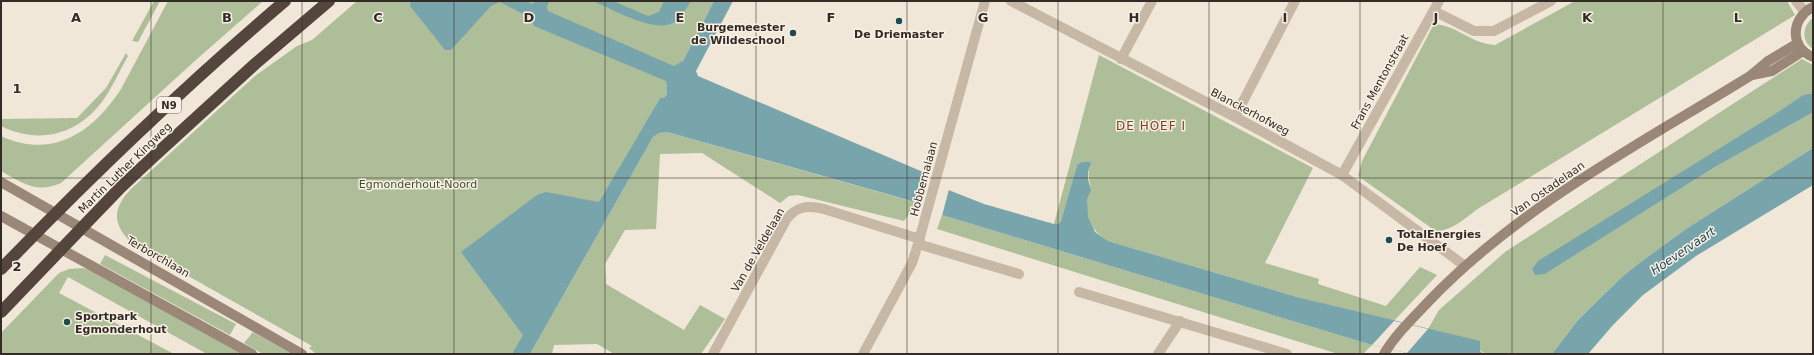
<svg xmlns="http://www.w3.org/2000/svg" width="1814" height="355" font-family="'DejaVu Sans',sans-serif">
<rect width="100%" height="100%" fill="#f0e7d8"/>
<g fill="#aebe99">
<path d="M154,1h6l-22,41 -6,-1z"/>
<path d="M168,1h95l-66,58 -136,124c-25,11 -38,0 -60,-12v-35c52,24 92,-4 120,-47z"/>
<path d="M357,1h357l-31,60 -17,20 1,13 -3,4h-4l-43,74 -99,182h-202l-7,-6 3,-2 -177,-100c-23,-20 -24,-37 -3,-58l123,-112 42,-30 15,-6z"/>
<path d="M1575,1h212l8,14 -319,195c-14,11 -22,18 -39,22l-79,-56 4,-15 72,-137c22,1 38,20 61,21z"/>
<path d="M1813,18v31c-12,-8 -11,-23 0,-31z"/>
<path d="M126,53l2,3c-8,14 -15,30 -24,43 -25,36 -65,46 -103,27v-7l76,-1 29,-30z"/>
<path d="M1099,55l214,113 -48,95 54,16 -1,5 68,22 34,-39 17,8 -43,46 -97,-24 -189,-56c-14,-9 -25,-23 -21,-41 1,-3 3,-6 3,-9 2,-8 -4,-13 0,-24l-13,-2 -16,56 -3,3h-4z"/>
<path d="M1802,59l11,6v29l-10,1 -258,179 170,-107 98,-55v36l-127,81 -44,32 -19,15 -45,44 -26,34h-65l-59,-25 11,-19 66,-58z"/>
<path d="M667,132l247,70 -1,7 -9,12 -106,-26 -9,1 -9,7 -78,-50 -42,1 -4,75 -31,1 -20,34 1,20 78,46 16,-25 25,14 -24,35h-87l-17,-10 -43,1 -2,9h-22l123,-217 6,-4z"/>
<path d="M942,215l430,130 -9,9h-25l-401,-125z"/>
<path d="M105,255l131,69 -6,11 -130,-71z"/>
<path d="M82,268l6,1 154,85h-35l-139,-77 -9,16 115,61h-173v-21l58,-60 10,-4z"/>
<path d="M253,332l39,22h-29l-19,-11z"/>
</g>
<g fill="#78a5ab">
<path d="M411,1h115l6,3 5,-3h12l-2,6 1,4 126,55 9,-5 31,-60h19l-37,70 2,5 225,96 23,17 38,15 70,20h4l3,-3 16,-56 5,-3h8l1,1 -3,9v7l3,11 -4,10 1,17 7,15 13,9 189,56 183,44v11l7,2h-76l-39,-9 -430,-130 -28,-13 -13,-4 -234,-66 -8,1 -6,4 -123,217h-18l11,-19 -62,-83 76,-57 9,-3 53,10 61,-104h4l3,-4 -1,-13 -132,-55 -3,-8 -31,-16 -9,4 -40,44h-6l-35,-44z"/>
<path d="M593,1h20l35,15 11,-4 5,-11h27c-5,8 -10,17 -18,22 -20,10 -61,-14 -80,-22z"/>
<path d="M1809,94h4v18l-3,2 -95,53 -170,107 -10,1 -3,-6 6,-8 237,-147 28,-19z"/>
<path d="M1813,148v37l-117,71 -53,39 -30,30 -25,29h-36l26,-34 45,-44 19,-15 44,-32z"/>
</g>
<g fill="#f0e7d8">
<path d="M923,171l26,18 -7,27 -28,-14z"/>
<path d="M1394,321l34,8 -21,24 -35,-8z"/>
</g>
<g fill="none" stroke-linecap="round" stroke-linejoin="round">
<g stroke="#c7b7a5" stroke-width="10">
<path d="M1011,1l224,116 107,58 123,91"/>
<path d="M1796,1l9,11"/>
<path d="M1434,11l40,20h20l57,-30"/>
<path d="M1121,59l31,-58"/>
<path d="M1235,117l60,-116"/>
<path d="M1342,175l97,-174"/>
<path d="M918,244l101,30"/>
<path d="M1079,292l208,62"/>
<path d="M713,354l73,-134c10,-14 22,-15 38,-11l96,30"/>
<path d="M863,354l49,-91 6,-19 67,-243"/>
<path d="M1158,354l22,-33"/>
</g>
<g stroke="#9a8777" stroke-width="10">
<path d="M1813,7c-22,11 -24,40 0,50"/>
<path d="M1752,75l20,-4 31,-20"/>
<path d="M1,182l301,172"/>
<path d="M1,216l251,138"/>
<path d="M1384,354c12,-20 29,-36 45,-53 91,-95 211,-157 321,-225l18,-15 30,-18"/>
</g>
<g stroke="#54463d" stroke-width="12">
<path d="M1,269c91,-94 185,-184 284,-268"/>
<path d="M1,312l120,-125 31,-29 103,-94 74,-63"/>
</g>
</g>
<path fill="none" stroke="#332b26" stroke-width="1" stroke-opacity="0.55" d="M151,1v353M302,1v353M454,1v353M605,1v353M756,1v353M907,1v353M1058,1v353M1209,1v353M1360,1v353M1512,1v353M1663,1v353M1,178h1812"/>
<g fill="#1e4a52" stroke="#f8f0e4" stroke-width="1.5">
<circle cx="899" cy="21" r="4"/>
<circle cx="793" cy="33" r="4"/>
<circle cx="1389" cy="240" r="4"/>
<circle cx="67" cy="322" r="4"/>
</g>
<g text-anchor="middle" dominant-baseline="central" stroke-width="3" stroke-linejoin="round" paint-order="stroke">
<rect fill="#f8f0e4" stroke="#6e665f" stroke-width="1" x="157" y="97" width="24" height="16" rx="3"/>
<g font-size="10" font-weight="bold" fill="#332b26">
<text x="169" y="105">N9</text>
</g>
<g font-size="11" font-weight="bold" fill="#332b26" stroke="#f8f0e4" text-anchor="start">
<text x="785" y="27" text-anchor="end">Burgemeester<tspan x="785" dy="13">de Wildeschool</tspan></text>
<text x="899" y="34" text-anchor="middle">De Driemaster</text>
<text x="1397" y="234">TotalEnergies<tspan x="1397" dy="13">De Hoef</tspan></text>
<text x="75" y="316">Sportpark<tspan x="75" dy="13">Egmonderhout</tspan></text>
</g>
<g font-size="11" fill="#332b26" stroke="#f8f0e4">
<text transform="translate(1380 82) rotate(-61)">Frans Mentonstraat</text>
<text transform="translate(1250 112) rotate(28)">Blanckerhofweg</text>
<text transform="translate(125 168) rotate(-44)">Martin Luther Kingweg</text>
<text transform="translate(924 179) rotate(-75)">Hobbemalaan</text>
<text transform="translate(1548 189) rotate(-35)">Van Ostadelaan</text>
<text transform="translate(758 250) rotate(-60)">Van de Veldelaan</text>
<text transform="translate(158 257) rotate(30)">Terborchlaan</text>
</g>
<g font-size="11" fill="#3f502b" stroke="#f8f0e4">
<text x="418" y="184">Egmonderhout-Noord</text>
</g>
<g font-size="12" letter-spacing="1" fill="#7e4123" stroke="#f8f0e4">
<text x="1151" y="126">DE HOEF I</text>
</g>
<g font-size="12" font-style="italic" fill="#1e4a52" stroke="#f8f0e4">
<text transform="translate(1683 251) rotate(-34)">Hoevervaart</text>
</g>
</g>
<g font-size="13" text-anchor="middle" font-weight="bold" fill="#332b26" stroke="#f8f0e4" stroke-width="3" stroke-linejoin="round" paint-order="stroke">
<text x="76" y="22">A</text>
<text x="227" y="22">B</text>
<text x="378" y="22">C</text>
<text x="529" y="22">D</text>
<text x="680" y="22">E</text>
<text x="831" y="22">F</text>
<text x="983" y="22">G</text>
<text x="1134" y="22">H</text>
<text x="1285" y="22">I</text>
<text x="1436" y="22">J</text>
<text x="1587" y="22">K</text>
<text x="1738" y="22">L</text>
<text x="17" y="93">1</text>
<text x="17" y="271">2</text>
</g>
<rect width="1814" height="355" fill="none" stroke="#332b26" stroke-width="4"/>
</svg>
